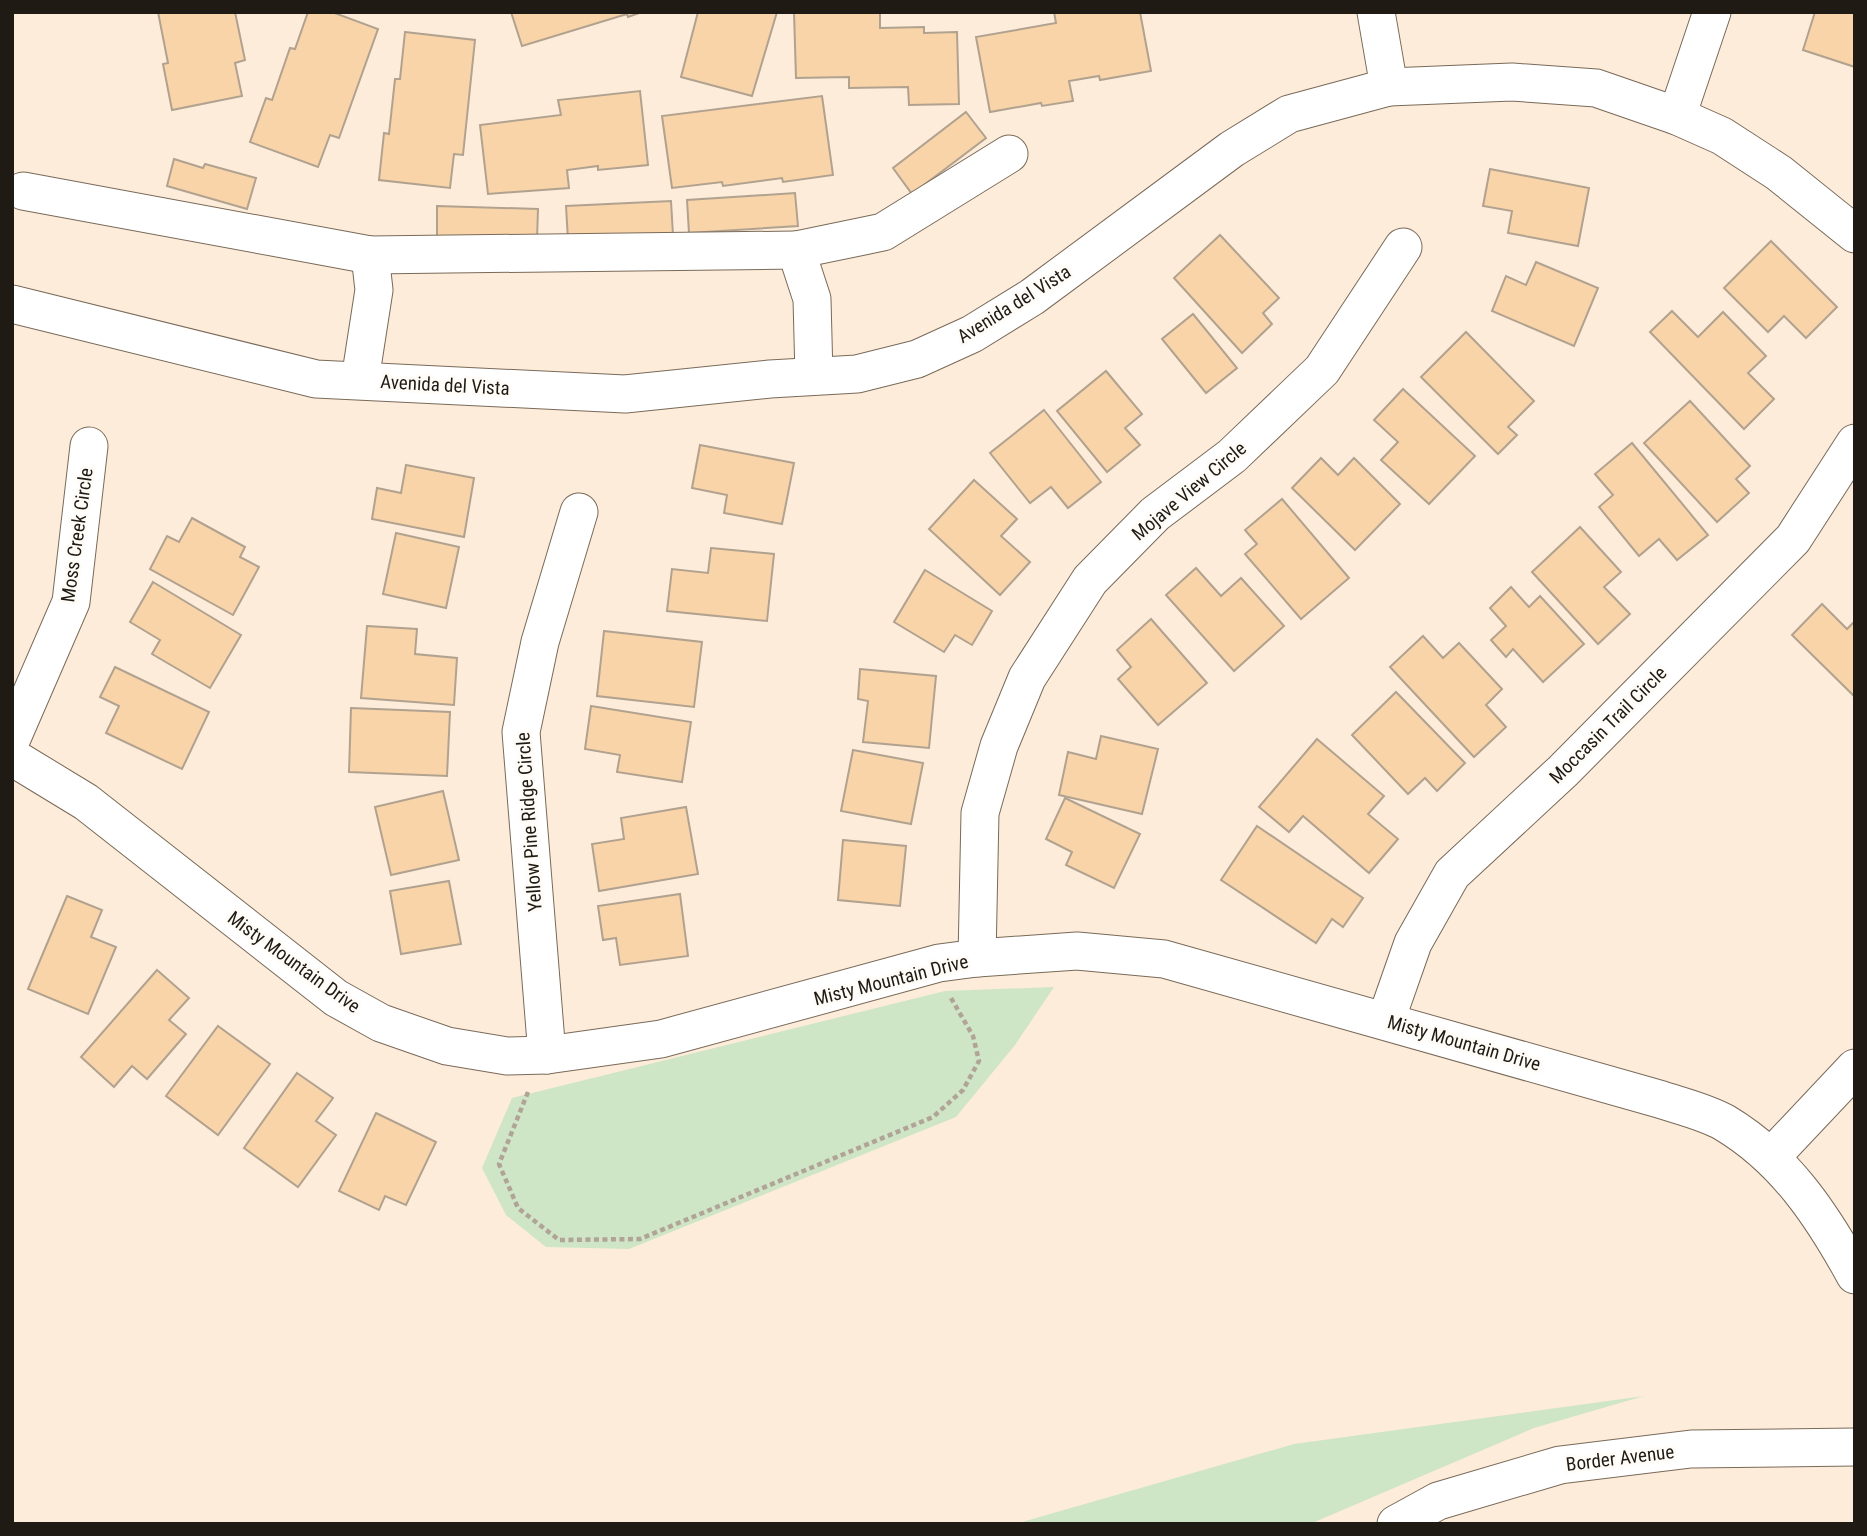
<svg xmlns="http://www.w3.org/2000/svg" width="1867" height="1536" font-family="'Roboto Condensed',sans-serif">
<rect width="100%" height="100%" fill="#fdecd9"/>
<g fill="#cee5c6">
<path d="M1054,987l-39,58 -59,72 -327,132 -83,-2 -40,-32 -24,-47 30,-70 433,-107z"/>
<path d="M1644,1396l-110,32 -224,96h-295l279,-80z"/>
</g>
<g fill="#f8d4a8" stroke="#b1a290" stroke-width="2">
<path d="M158,12h77l10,48 -10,3 7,33 -70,14 -9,-46 5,-1z"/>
<path d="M308,12h24l46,17 -39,109 -9,-3 -12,32 -68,-25 16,-44 6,2 18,-52 5,1z"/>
<path d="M511,12h131l-14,5 -1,-3 -105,32z"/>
<path d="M698,12h79l-25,84 -71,-19z"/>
<path d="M794,12h86v16l44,-1v6l33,-1 2,72 -50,1 -1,-18 -59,1v-11l-53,1z"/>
<path d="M1054,12h86l11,59 -51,9 -1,-4 -30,5 4,20 -31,5 -1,-3 -51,9 -14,-75 80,-14z"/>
<path d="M1815,12h40v55l-52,-17z"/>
<path d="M405,32l70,8 -12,115 -9,-1 -4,34 -71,-8 5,-47 5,1 6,-55h5z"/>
<path d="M640,91l8,74 -50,5v-4l-31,4 2,18 -81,6 -8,-69 81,-10 -3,-15z"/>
<path d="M822,96l11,79 -50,7 -1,-4 -59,8 -1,-4 -50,6 -10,-72z"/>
<path d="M966,112l20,26 -74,56 -19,-26z"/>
<path d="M174,159l29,9 2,-4 51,14 -9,31 -80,-23z"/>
<path d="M1490,169l99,19 -11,58 -70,-13 4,-22 -29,-5z"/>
<path d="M795,193l3,33 -109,7 -2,-33z"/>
<path d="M671,201l2,34 -105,5 -2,-34z"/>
<path d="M437,206l101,3 -1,31 -100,-2z"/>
<path d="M1220,235l59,63 -16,15 9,11 -30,29 -68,-75z"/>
<path d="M1771,241l66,66 -31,31 -22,-22 -16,16 -44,-44z"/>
<path d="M1536,262l62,26 -24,58 -82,-35 14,-35 20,9z"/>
<path d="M1672,311l26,26 25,-25 43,44 -18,17 26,26 -30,30 -94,-97z"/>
<path d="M1193,314l44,54 -31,25 -44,-54z"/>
<path d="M1466,332l68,69 -26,26 9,8 -19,19 -77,-77z"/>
<path d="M1106,371l36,43 -17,14 15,17 -33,27 -50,-61z"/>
<path d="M1403,389l72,67 -46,48 -48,-44 17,-18 -24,-22z"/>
<path d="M1690,401l60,65 -14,13 13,14 -32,29 -73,-79z"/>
<path d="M1044,410l57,72 -33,26 -17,-21 -21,16 -40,-50z"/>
<path d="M1632,443l76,92 -31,25 -18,-21 -20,17 -40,-49 14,-12 -18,-21z"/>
<path d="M700,445l94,18 -12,61 -58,-11 3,-18 -35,-7z"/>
<path d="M1321,458l17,17 16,-17 46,46 -45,46 -63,-62z"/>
<path d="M406,465l68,13 -10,59 -92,-18 5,-31 24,5z"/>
<path d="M974,480l43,39 -16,17 29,26 -30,33 -71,-66z"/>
<path d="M1282,499l67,79 -48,41 -56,-65 12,-10 -12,-14z"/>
<path d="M192,518l53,29 -5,10 19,10 -26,48 -83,-46 17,-33 12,6z"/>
<path d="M1580,527l41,45 -17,15 26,27 -32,30 -66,-72z"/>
<path d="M396,533l63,14 -13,61 -63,-14z"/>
<path d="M711,548l63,6 -7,67 -100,-10 5,-42 36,4z"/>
<path d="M1196,568l25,28 20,-18 43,48 -50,45 -68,-76z"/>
<path d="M925,570l67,41 -20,34 -17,-10 -11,17 -50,-30z"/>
<path d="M153,582l88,53 -31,53 -58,-34 8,-14 -30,-18z"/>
<path d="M1511,587l18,20 11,-11 44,48 -41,38 -30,-33 -7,8 -15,-17 15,-14 -16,-18z"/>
<path d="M1822,604l25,25 8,-8v76l-63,-62z"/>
<path d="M1151,619l56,64 -49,42 -40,-46 13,-12 -14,-17z"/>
<path d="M367,626l50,3 -2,25 42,4 -3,47 -93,-7z"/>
<path d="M604,631l98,11 -8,65 -97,-11z"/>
<path d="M1423,636l20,22 16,-15 43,46 -16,16 20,22 -32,30 -84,-90z"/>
<path d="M115,667l94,45 -27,57 -76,-36 13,-27 -19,-9z"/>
<path d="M860,669l76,7 -7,72 -66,-6 5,-41 -10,-2z"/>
<path d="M1396,692l69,71 -28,28 -12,-13 -17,16 -56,-59z"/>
<path d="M591,706l100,16 -9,60 -65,-10 3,-17 -35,-6z"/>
<path d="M351,708l99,4 -3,64 -98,-4z"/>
<path d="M1101,736l57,13 -16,65 -83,-19 9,-43 28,7z"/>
<path d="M1317,739l67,57 -16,18 30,25 -29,34 -66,-57 -14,16 -30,-25z"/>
<path d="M853,750l70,13 -12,61 -70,-13z"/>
<path d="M443,791l16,69 -68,15 -16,-68z"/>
<path d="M1065,798l75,36 -26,54 -48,-23 6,-13 -26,-13z"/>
<path d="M686,807l12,67 -99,17 -7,-47 32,-5 -3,-21z"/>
<path d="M1257,826l106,72 -20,29 -11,-8 -16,24 -95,-63z"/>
<path d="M843,840l63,6 -6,60 -62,-6z"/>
<path d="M449,881l12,63 -60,10 -11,-63z"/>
<path d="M680,894l8,62 -68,9 -4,-27 -13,2 -5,-34z"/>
<path d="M67,896l35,14 -11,27 25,10 -28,67 -60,-25z"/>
<path d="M157,970l32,28 -20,22 17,14 -39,45 -15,-13 -18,21 -33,-30z"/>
<path d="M218,1026l52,38 -52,71 -52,-39z"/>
<path d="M297,1073l36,25 -17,23 20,14 -38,52 -54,-39z"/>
<path d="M376,1113l60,29 -30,63 -21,-9 -6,14 -40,-19z"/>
</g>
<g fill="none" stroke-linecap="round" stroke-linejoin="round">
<defs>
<g id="minor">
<path d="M1376,12l13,75"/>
<path d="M1677,116l35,-104"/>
<path d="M23,191l347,64"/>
<path d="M796,250l87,-18 126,-78"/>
<path d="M12,304l304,75 309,15 145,-15 87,-5 60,-15 55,-25 60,-37 200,-148 57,-35 100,-27 123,-5 84,6 81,28 45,20 57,37 76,61"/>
<path d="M360,380l14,-90 -4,-35 426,-5 16,49 2,77"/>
<path d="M12,738l59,-136 18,-156"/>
<path d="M12,757l74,45 250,196 45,25 66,23 60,10 40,-1 114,-16 278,-76 38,-5 100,-7 87,8 495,140c21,7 47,13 66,24 60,36 97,92 130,152"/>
<path d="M977,958l3,-145 19,-67 28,-68 63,-98 65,-66 77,-58 90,-86 81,-123"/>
<path d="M1386,1020l27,-77 39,-69 111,-103 230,-232 62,-96"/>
<path d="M547,1055l-26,-323 19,-90 39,-130"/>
<path d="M1772,1156l83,-88"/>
<path d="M1396,1524l42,-23 122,-36 131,-16 164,-2"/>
</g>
</defs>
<use href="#minor" stroke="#796a59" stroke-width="39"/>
<path stroke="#b1a496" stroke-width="4.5" stroke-dasharray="5 3.5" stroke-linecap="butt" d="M528,1092l-29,72 19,44 41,32 81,-1 293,-122 30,-27 16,-29 -6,-25 -22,-38"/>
<use href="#minor" stroke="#fff" stroke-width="37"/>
</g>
<g text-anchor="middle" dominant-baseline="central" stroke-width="6" stroke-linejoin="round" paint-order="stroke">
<g font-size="19" fill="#1f1a13" stroke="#fffcf8">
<text transform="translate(1014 304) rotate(-32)">Avenida del Vista</text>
<text transform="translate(445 385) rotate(3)">Avenida del Vista</text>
<text transform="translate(1189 491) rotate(-40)">Mojave View Circle</text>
<text transform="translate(77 535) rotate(-82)">Moss Creek Circle</text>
<text transform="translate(1608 725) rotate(-45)">Moccasin Trail Circle</text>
<text transform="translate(529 822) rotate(-94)">Yellow Pine Ridge Circle</text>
<text transform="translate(294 962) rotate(36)">Misty Mountain Drive</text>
<text transform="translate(891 980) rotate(-14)">Misty Mountain Drive</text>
<text transform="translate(1464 1043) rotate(16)">Misty Mountain Drive</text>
<text transform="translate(1620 1458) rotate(-7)">Border Avenue</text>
</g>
</g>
<rect width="1867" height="1536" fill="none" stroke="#1f1a13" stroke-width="28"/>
</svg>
